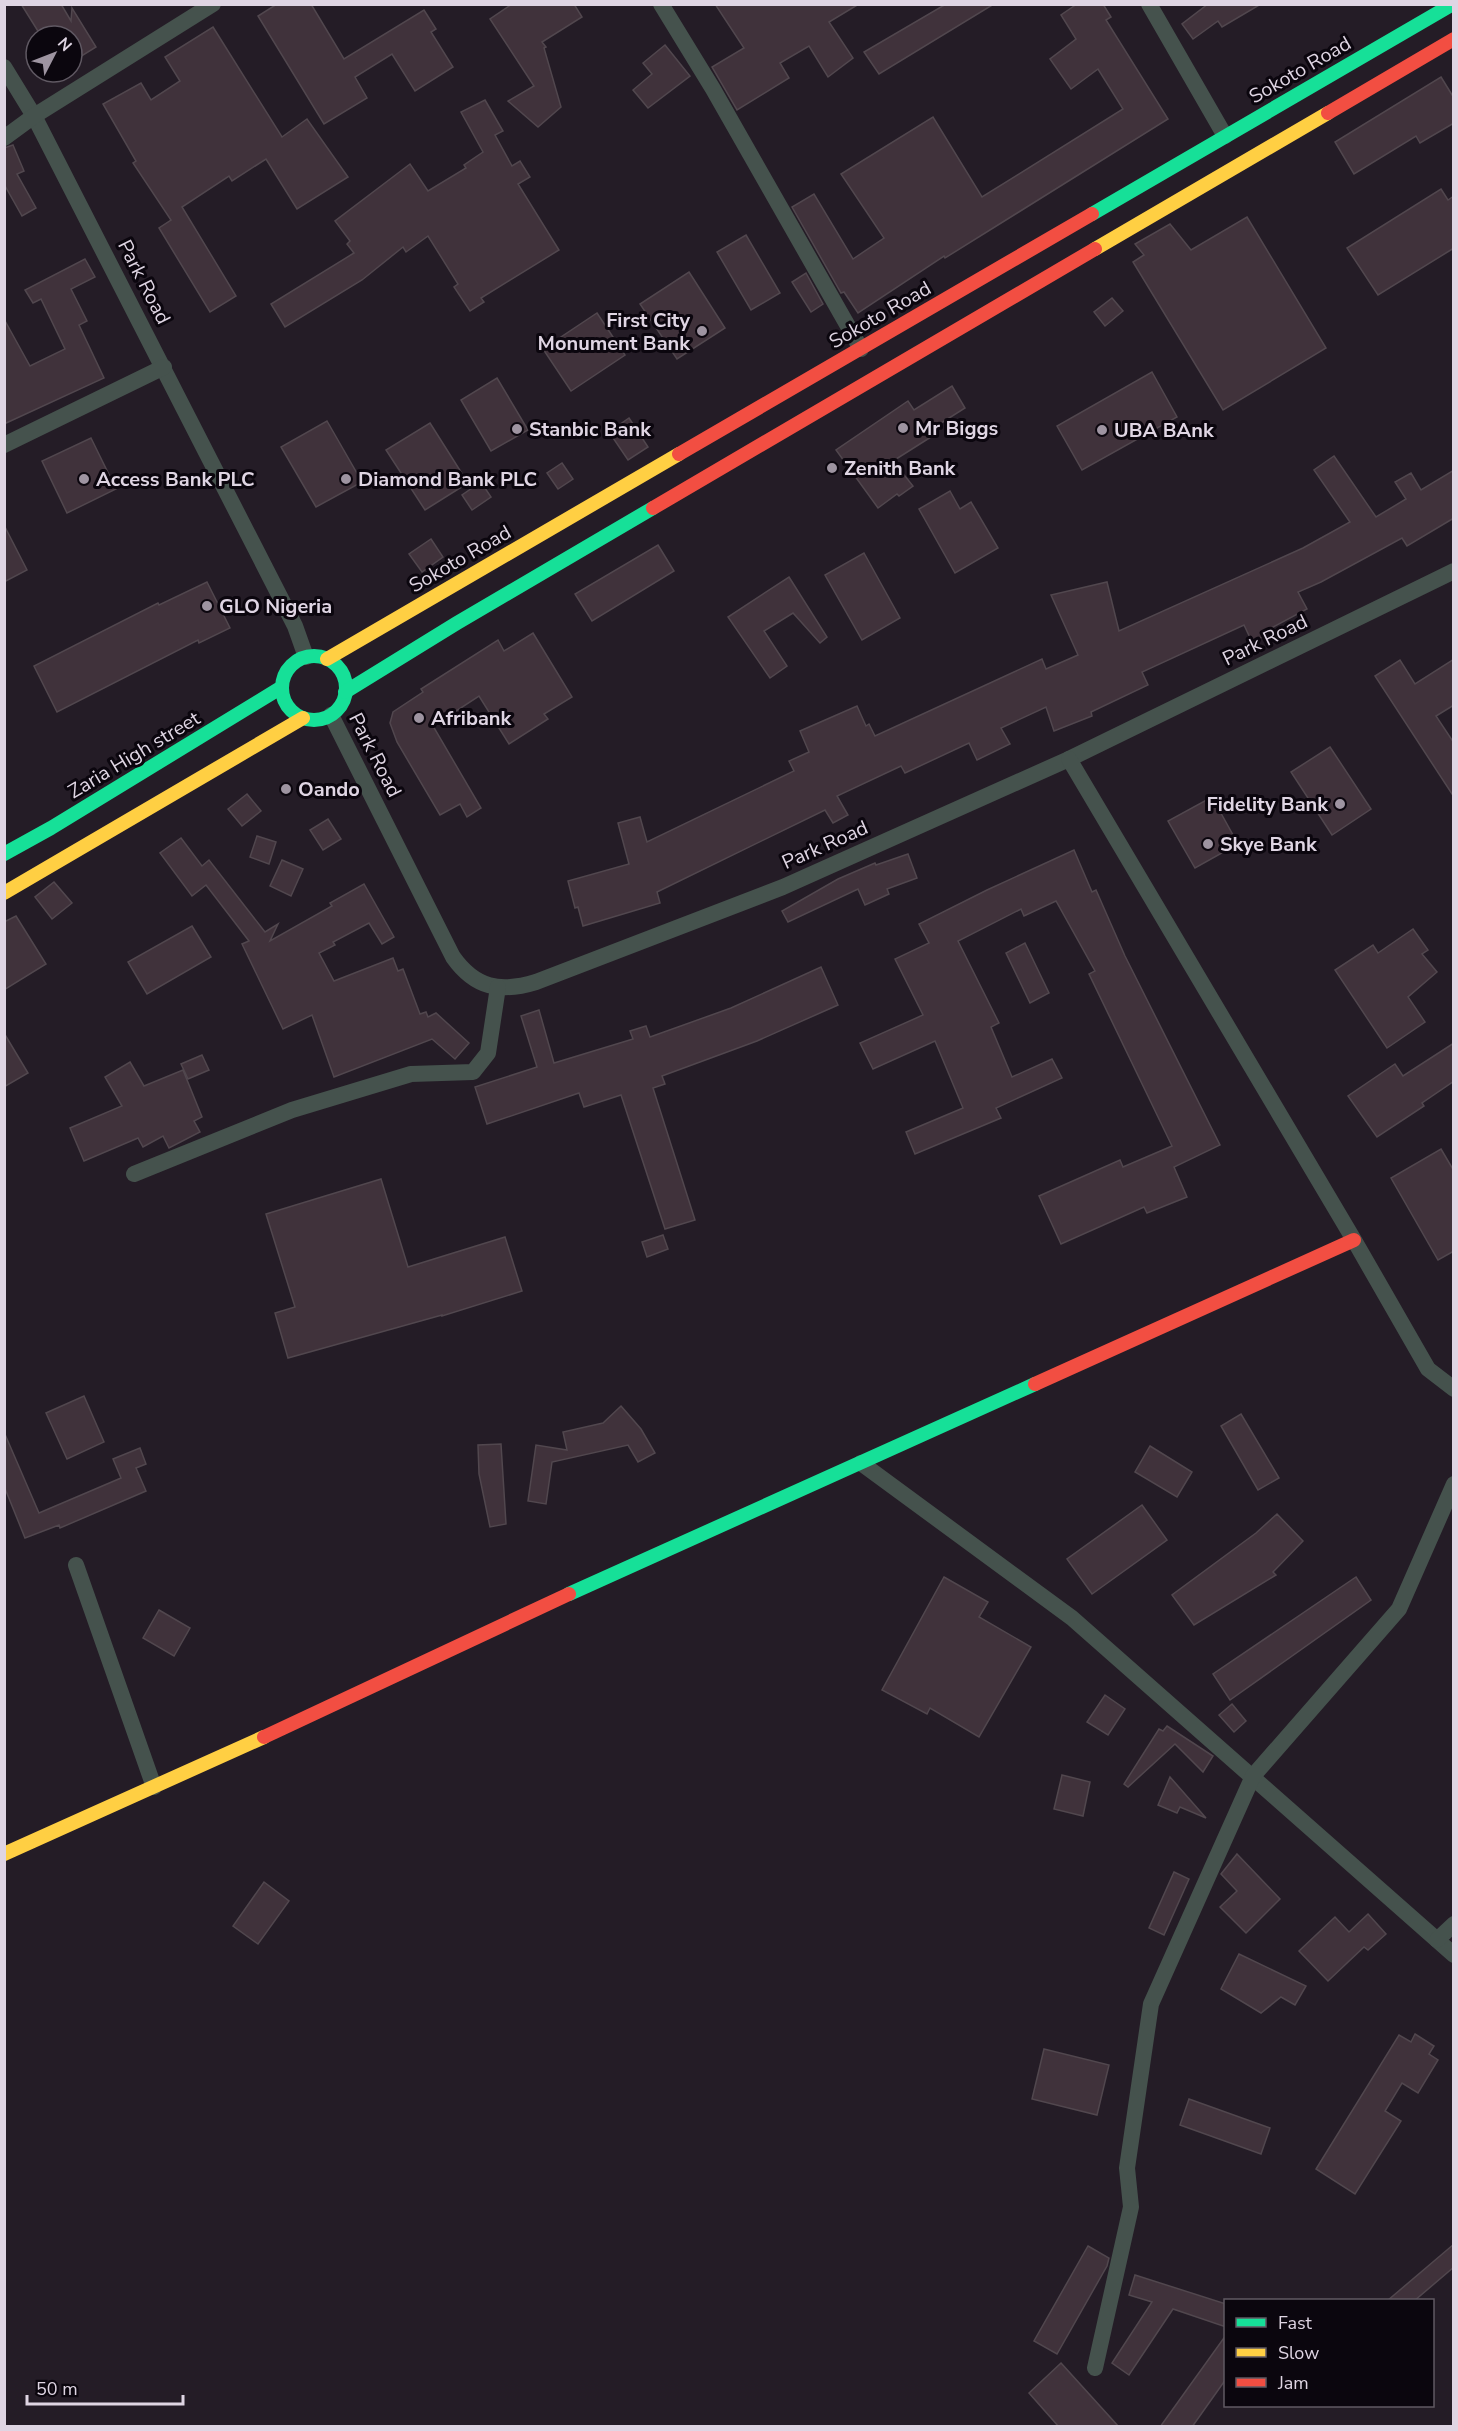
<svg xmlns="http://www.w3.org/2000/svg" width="1458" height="2431" font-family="'Nunito Sans',sans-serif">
<rect width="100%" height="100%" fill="#241c26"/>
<g fill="#40323b" stroke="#51474e" stroke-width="1.5">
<path d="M21,4h40l10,17 1,-13 24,39 -24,15v-26h-31z"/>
<path d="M277,4h34l33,55 80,-49 12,19 -5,3 22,35 -38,24 -23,-37 -37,23 12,21 -43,26 -66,-108z"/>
<path d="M512,4h62l8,13 -40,25 4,5 -2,1 17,59 -23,20 -30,-26 26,-15 -44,-67z"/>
<path d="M715,4h144l-30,18 24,36 -25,19 -19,-31 -29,17 9,15 -52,32 -25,-43 32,-19z"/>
<path d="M946,4h48l-115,70 -15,-22z"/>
<path d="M1077,4h26l8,13 -5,3 62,99 -223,139 -1,-2 -86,57 -14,-21 -3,1 -49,-86 22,-13 39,65 31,-21 -43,-64 92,-57 49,80 141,-88 -25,-40 -27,20 -21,-30 26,-20 -15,-24z"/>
<path d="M1208,4h53l-39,23 -4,-6 -25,18 -11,-15z"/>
<path d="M213,27l69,110 25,-18 41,58 -51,32 -31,-50 -34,22 -3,-5 -47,31 54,89 -26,16 -51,-84 12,-8 -38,-57 3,-2 -33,-57 38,-21 10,17 29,-19 -15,-24z"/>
<path d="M665,45l25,31 -42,32 -15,-18 19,-16 -9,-11z"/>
<path d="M1441,77l13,21v25l-34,20 -4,-7 -62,38 -19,-32z"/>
<path d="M485,100l18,31 -8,4 17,31 8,-5 10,16 -12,7 41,66 -78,48 3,4 -14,9 -16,-24 4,-3 -30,-48 -22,16 -3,-5 -41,33 -77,47 -14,-23 83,-51 -7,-9 3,-3 -15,-20 75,-57 18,27 38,-23 -2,-3 19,-13 -22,-40z"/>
<path d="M13,145l11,26 -7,3 19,34 -14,8 -18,-32v-36z"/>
<path d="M1441,189l7,11 6,-4v52l-76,47 -31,-47z"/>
<path d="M1247,217l79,131 -103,62 -90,-148 11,-7 -9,-11 35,-20 21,26z"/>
<path d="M746,235l34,58 -29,17 -34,-58z"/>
<path d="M85,259l10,18 -24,12 16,32 -8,4 25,53 -100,46v-105l26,47 35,-17 -24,-50 -8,4 -8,-13z"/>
<path d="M689,272l36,56 -48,31 -37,-55z"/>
<path d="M806,273l17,31 -12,8 -19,-30z"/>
<path d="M1112,298l11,13 -18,15 -11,-14z"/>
<path d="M597,313l28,42 -54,36 -28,-42z"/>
<path d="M1152,372l25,45 -95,53 -25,-44z"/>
<path d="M497,378l31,52 -37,21 -30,-51z"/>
<path d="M952,386l13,22 -38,24 4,5 -38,24 20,25 -14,10 -2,-2 -19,14 -42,-58 72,-49 6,9z"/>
<path d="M629,418l19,29 -20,13 -19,-28z"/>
<path d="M327,421l35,61 -46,25 -35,-60z"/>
<path d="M430,423l38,60 -43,27 -39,-60z"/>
<path d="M91,438l25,51 -49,24 -25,-52z"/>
<path d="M1334,456l42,61 30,-18 -11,-17 16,-9 10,17 33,-20v48l-47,28 -5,-8 -81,44 -23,10 9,17 -34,18 2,4 -23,11 -8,-17 -102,47 6,13 -57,27 1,4 -38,15 -8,-24 -45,21 9,16 -33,16 -8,-17 -64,30 -4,-7 -64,30 11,19 -15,8 -8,-13 -168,82 3,11 -77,23 -5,-19 -3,1 -7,-27 61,-17 -11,-41 22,-6 7,25 147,-71 -5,-10 20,-9 -9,-21 57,-25 9,20 3,-2 6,12 167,-77 4,10 32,-14 -27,-60 56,-13 12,49 184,-83 47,-26 -36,-52z"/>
<path d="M562,463l11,16 -15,10 -11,-16z"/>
<path d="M481,482l10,15 -19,13 -10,-15z"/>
<path d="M950,491l10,18 11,-7 27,46 -43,25 -36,-64z"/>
<path d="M4,525l23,45 -23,12z"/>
<path d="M431,539l12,18 -21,15 -13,-18z"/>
<path d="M658,545l16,26 -82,50 -17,-27z"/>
<path d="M864,553l36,65 -38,22 -37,-65z"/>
<path d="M789,577l38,60 -7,6 -27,-30 -29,18 23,35 -17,12 -42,-61z"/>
<path d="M207,582l23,46 -31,15 -1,-3 -141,72 -23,-46 124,-63 1,2z"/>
<path d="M533,633l39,64 -28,17 4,5 -39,25 -30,-48 -46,30 48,82 -14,9 -7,-13 -20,11 -43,-73 -7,-19 3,-11 30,-20 -2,-3 77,-49 6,11z"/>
<path d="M1454,659v46l-18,11 18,27v54l-79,-121 25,-16 15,24z"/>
<path d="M1330,747l41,62 -39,26 -41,-63z"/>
<path d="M247,794l14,17 -19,15 -14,-17z"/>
<path d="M1212,797l26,47 -43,24 -27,-47z"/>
<path d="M328,819l13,20 -18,11 -13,-20z"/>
<path d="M257,836l19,6 -7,22 -19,-7z"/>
<path d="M181,838l21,28 7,-6 56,72 13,-8 -8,17 62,-35 -2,-3 34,-19 30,53 -12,7 -13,-21 -36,19 2,3 -16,8 15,28 59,-23 5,13 5,-2 17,45 6,-2 2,5 8,-4 33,30 -14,16 -23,-20 -98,38 -22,-62 -29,14 -41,-85 7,-3 -43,-56 -14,11 -32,-43z"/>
<path d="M1074,850l18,42 4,-2 29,66 95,189 -46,22 13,30 -40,16 -3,-6 -83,37 -22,-48 81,-36 3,7 49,-21 -83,-172 6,-3 -39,-70 -32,15 -3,-7 -63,32 41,82 -8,4 21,50 40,-18 10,19 -66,30 5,10 -86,36 -9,-22 57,-24 -28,-67 -62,28 -13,-26 63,-28 -28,-56 34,-16 -10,-19 68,-34z"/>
<path d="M908,854l9,24 -30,11 2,5 -24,11 -7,-16 -70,33 -6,-11 56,-32 37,-16 1,2z"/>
<path d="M282,860l21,9 -12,27 -21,-10z"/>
<path d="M54,882l18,21 -20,16 -17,-22z"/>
<path d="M16,916l30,48 -42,26v-68z"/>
<path d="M192,926l19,31 -64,37 -19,-32z"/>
<path d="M1413,929l15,21 -6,4 15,18 -29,25 17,25 -38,26 -52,-78 38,-25 5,8z"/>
<path d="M1025,943l24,50 -19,10 -24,-50z"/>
<path d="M821,967l17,38 -81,36 -95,35 3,8 -12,4 42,132 -30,9 -44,-134 -37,12 -5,-14 -92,31 -12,-37 62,-20 -16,-51 18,-6 15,53 79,-24 -3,-8 16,-5 4,11 81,-29z"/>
<path d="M4,1033l24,40 -24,14z"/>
<path d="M1454,1043v38l-32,22 2,3 -47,31 -29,-41 47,-32 8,12z"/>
<path d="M202,1055l7,15 -21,9 -7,-15z"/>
<path d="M130,1062l14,24 39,-16 19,47 -8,4 6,11 -31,16 -6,-12 -20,11 -5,-9 -54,23 -14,-33 52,-22 -17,-29z"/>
<path d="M1441,1149l13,22v80l-16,9 -47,-82z"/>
<path d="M381,1179l27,88 97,-30 17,54 -80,25v-1l-154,43 -13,-45 20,-6 -29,-93z"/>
<path d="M663,1235l5,14 -21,8 -5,-15z"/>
<path d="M84,1396l20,46 -37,17 -21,-46z"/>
<path d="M621,1406l20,23 14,24 -17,9 -10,-17 -76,17 -6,42 -18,-3 8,-56 31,5 -4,-18 40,-9z"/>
<path d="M1241,1414l38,64 -21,12 -37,-64z"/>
<path d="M4,1432l35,81 82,-35 -8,-19 27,-11 6,16 -10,4 10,23 -86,37 -1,-3 -34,13 -21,-52z"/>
<path d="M501,1444l5,80 -16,3 -11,-53 -1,-29z"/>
<path d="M1150,1446l42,26 -15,25 -42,-25z"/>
<path d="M1142,1505l25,35 -75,54 -25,-35z"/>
<path d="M1277,1514l26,27 -30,31 3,3 -82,50 -22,-30 84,-62z"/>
<path d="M944,1577l44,25 -9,15 52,30 -52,90 -49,-29 -3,6 -45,-24z"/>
<path d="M1356,1577l15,23 -141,100 -17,-26z"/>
<path d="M159,1610l31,18 -16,28 -31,-18z"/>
<path d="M1105,1695l20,14 -17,26 -21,-13z"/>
<path d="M1232,1704l14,17 -12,11 -15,-17z"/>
<path d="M1167,1726l46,30 -10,16 -28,-28 -47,43 -4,-3 35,-55 4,2z"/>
<path d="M1062,1775l28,7 -7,34 -29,-7z"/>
<path d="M1170,1777l36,41 -26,-11 -3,6 -19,-8z"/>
<path d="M1237,1854l43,45 -34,34 -26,-26 17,-16 -16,-17z"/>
<path d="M1174,1872l15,7 -25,56 -15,-7z"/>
<path d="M264,1882l25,19 -31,43 -25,-18z"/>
<path d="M1368,1914l18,20 -18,16 -4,-3 -36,34 -29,-30 36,-34 14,15z"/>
<path d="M1239,1954l67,32 -11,19 -14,-8 -20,16 -40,-24z"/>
<path d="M1415,2034l19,12 -5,8 9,6 -20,33 -16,-10 -17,28 16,10 -46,73 -39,-25 83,-134 12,7z"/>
<path d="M1044,2049l65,16 -12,50 -65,-16z"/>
<path d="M1189,2099l81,29 -9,26 -81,-29z"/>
<path d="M1454,2244v23l-40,34h-27z"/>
<path d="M1088,2246l21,12 -2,8 -50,88 -23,-13z"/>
<path d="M1135,2275l91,29v23l-53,-18 -44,66 -17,-12 40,-61 -23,-7z"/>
<path d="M1226,2335v44l-34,48h-32z"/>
<path d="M1061,2363l58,64h-60l-30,-34z"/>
</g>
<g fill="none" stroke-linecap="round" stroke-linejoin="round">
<g stroke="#45524d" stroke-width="16">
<path d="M661,4l52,85 148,260"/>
<path d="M1149,4l76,132"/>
<path d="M4,67l30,49 261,510 11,31"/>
<path d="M4,138l30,-22 179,-112"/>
<path d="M4,445l160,-78"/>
<path d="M331,715l122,242c22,31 47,36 83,25l247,-95 286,-128 385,-188"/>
<path d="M1069,759l285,481 74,129 26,20"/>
<path d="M134,1174l158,-64 119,-36 62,-2 15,-19 10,-66"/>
<path d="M861,1463l211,155 382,337"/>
<path d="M76,1565l78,222"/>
<path d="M1437,1940l17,-16"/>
<path d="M1095,2368l36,-161 -4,-39 24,-164 102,-228 146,-167 55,-125"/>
</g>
<g stroke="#16e098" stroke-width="14">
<path d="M1092,214l361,-210"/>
<circle cx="314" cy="688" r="32"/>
<path d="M345,692l112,-69 196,-115"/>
<path d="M4,854l47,-26 231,-141"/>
<path d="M569,1594l466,-210"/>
</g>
<g stroke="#ffcf43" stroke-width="14">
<path d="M1095,249l233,-136"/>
<path d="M327,659l352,-205"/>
<path d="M4,893l299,-175"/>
<path d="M4,1854l260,-117"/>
</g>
<g stroke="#f24e42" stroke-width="14">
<path d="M1328,113l126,-74"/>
<path d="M679,454l413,-240"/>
<path d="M653,508l442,-259"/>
<path d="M1035,1384l319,-144"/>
<path d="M264,1737l305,-143"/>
</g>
</g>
<g fill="#9e94a1" stroke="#0b060e" stroke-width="2">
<circle cx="702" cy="331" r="6"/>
<circle cx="903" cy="428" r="6"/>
<circle cx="517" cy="429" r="6"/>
<circle cx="1102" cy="430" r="6"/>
<circle cx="832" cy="468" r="6"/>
<circle cx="84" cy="479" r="6"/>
<circle cx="346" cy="479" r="6"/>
<circle cx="207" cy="606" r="6"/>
<circle cx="419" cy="718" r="6"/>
<circle cx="286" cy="789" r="6"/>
<circle cx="1340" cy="804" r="6"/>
<circle cx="1208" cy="844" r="6"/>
</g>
<g text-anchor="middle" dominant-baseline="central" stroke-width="6" stroke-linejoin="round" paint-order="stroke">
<g font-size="20" fill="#dfd5e3" stroke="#0b060e">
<text transform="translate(1300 70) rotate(-30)">Sokoto Road</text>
<text transform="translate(144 282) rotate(63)">Park Road</text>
<text transform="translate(880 315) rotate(-30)">Sokoto Road</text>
<text transform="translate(460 559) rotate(-30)">Sokoto Road</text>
<text transform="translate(1265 640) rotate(-26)">Park Road</text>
<text transform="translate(134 755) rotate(-31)">Zaria High street</text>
<text transform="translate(375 755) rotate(63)">Park Road</text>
<text transform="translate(825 845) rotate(-24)">Park Road</text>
</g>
<g font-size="20" font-weight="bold" fill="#dfd5e3" stroke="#0b060e" text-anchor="start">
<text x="690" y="320" text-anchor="end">First City<tspan x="690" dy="23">Monument Bank</tspan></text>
<text x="915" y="428">Mr Biggs</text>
<text x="529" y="429">Stanbic Bank</text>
<text x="1114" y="430">UBA BAnk</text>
<text x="844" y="468">Zenith Bank</text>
<text x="96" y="479">Access Bank PLC</text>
<text x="358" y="479">Diamond Bank PLC</text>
<text x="219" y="606">GLO Nigeria</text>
<text x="431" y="718">Afribank</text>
<text x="298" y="789">Oando</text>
<text x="1328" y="804" text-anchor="end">Fidelity Bank</text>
<text x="1220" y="844">Skye Bank</text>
</g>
</g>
<rect width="1458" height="2431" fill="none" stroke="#dfd5e3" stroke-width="12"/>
<rect x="1224" y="2299" width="210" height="108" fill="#0b060e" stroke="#605963" stroke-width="1.5"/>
<rect x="1236" y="2318" width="30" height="9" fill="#16e098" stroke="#605963" stroke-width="1.5"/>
<text x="1278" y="2329" font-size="18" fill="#dfd5e3">Fast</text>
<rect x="1236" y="2348" width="30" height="9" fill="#ffcf43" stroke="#605963" stroke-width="1.5"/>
<text x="1278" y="2359" font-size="18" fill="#dfd5e3">Slow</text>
<rect x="1236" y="2378" width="30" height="9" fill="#f24e42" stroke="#605963" stroke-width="1.5"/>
<text x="1278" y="2389" font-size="18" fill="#dfd5e3">Jam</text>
<g transform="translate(54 54) rotate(48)"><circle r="28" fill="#0b060e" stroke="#605963" stroke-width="1.5"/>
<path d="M0-4.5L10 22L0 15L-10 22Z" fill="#9e94a1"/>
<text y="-9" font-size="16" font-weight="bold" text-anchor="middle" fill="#dfd5e3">N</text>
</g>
<path d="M27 2395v9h156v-9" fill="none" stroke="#dfd5e3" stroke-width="3"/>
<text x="36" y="2395" font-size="18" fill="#dfd5e3" stroke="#0b060e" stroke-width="4.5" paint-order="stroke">50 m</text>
</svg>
